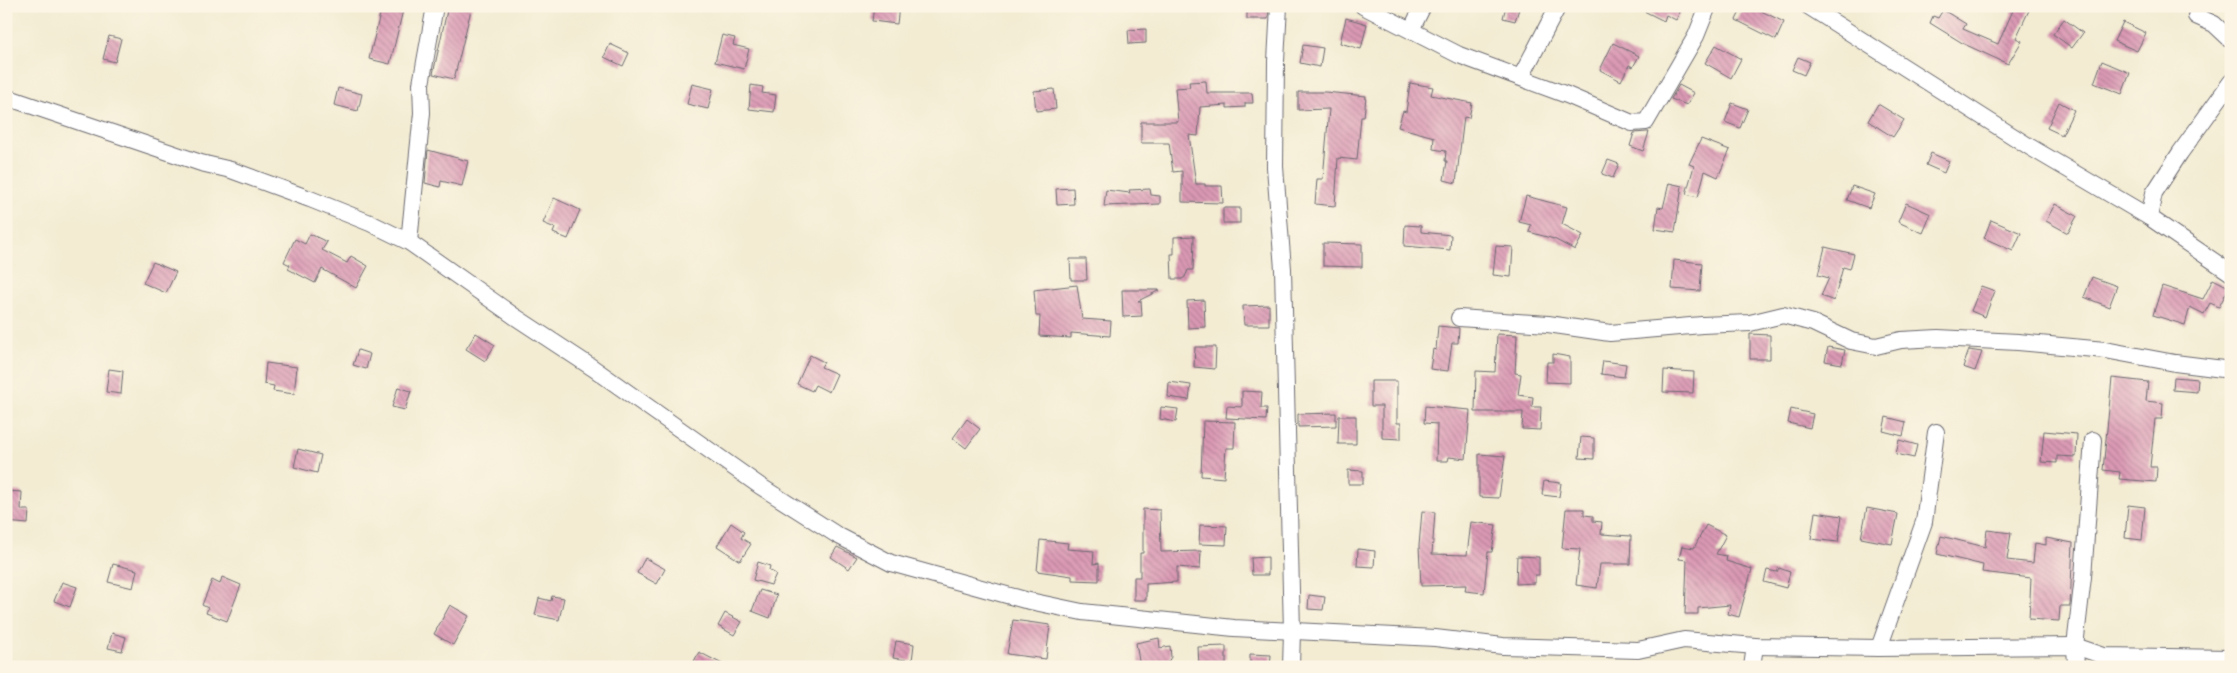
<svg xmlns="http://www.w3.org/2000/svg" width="2237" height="673" font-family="'Libre Bodoni',serif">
<defs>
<pattern id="building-back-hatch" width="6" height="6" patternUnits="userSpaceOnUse" patternTransform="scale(1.25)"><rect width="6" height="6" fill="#db99b4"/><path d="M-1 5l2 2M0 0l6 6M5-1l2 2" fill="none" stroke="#b17c94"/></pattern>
</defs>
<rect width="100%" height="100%" fill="#fcf5e5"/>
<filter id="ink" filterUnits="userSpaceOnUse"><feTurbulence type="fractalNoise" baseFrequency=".02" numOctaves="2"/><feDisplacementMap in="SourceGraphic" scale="10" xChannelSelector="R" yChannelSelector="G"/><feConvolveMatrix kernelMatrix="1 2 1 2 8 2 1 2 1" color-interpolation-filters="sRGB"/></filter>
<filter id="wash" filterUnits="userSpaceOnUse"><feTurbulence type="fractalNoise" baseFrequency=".0096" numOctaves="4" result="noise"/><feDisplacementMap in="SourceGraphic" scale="20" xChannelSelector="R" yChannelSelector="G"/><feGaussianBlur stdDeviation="1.12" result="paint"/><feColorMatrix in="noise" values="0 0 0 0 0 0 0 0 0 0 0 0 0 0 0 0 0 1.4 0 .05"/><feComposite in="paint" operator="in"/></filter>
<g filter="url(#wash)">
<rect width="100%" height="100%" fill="#f3ecd3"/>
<g id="blocks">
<g fill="url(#building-back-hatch)">
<path d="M382,6h22l-14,58 -21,-5z"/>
<path d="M448,6h24l-18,73 -21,-5z"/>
<path d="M874,6h25l-2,18 -25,-3z"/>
<path d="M1247,6h22l-1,13h-21z"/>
<path d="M1506,6h14l-5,15 -12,-3z"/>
<path d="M1634,6h49l-7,14 -10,-5 -2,6z"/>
<path d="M1743,6h20l-2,5 23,11 -8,18 -40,-20z"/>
<path d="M2015,6h16l-15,32 6,3 -14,23 -44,-20 -34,-21 3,-7 5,2 5,-8 23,14 -3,5 35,15z"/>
<path d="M1346,18l21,6 -6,25 -21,-6z"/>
<path d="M2064,19l19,14 -11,15 -19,-14z"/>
<path d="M2123,22l23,11 -9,18 -23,-10z"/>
<path d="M1146,29v14l-17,1 -1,-14z"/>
<path d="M722,35l13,3 -2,7 16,4 -5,20 -29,-7z"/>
<path d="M109,36l12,3 -6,23 -12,-3z"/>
<path d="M1613,43l26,13 -6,11 -4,-2 -8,16 -21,-11z"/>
<path d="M610,44l19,9 -6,13 -19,-9z"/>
<path d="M1303,45l20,3 -3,19 -20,-4z"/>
<path d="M1716,45l25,14 -10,19 -26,-15z"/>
<path d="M1798,57l12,5 -6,13 -12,-5z"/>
<path d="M2102,61l28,12 -8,21 -28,-11z"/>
<path d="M1206,81l1,12h45l1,10h-8v4l-18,1v-3l-27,2 -2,29 -9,-1 7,49h9v2h17l1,17 -41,-1v-31l-9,1 -4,-29h-28v-21h37l-3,-34 15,-1 -1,-5z"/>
<path d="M1410,83l23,4 -2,8 41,8 -3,15 -5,-1 -8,66 -12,-3 3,-19h-2l1,-10 -13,-2 1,-12 -36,-10 5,-16 3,1z"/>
<path d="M692,84l21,5 -5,20 -21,-5z"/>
<path d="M751,85l12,2 -1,6 14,2 -2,17 -25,-3z"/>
<path d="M1679,85l15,8 -7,12 -16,-6z"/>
<path d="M338,88l24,6 -4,17 -24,-6z"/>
<path d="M1054,89l2,20 -20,2 -2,-20z"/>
<path d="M1298,92h27l41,4 -2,21h-3l-4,43 -19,-2 -3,48 -20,-2 2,-25h6l6,-70 -31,1z"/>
<path d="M2059,102l15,8 -12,25 -15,-7z"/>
<path d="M1732,103l16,6 -8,19 -15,-6z"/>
<path d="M1878,104l26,16 -11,17 -25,-16z"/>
<path d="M1647,132h2l-6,19 -13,-5 4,-13z"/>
<path d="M1701,139l29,11 -12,27 -13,-6 -7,26 -12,-3 8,-28 -5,-2z"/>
<path d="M428,150l40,11 -6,25 -21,-5 -1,6 -15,-4z"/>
<path d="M1931,153l18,8 -5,12 -18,-8z"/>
<path d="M1608,160l11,4 -6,14 -11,-4z"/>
<path d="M1669,183l13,3 -7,46 -20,-3 3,-22 5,1z"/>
<path d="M1852,186l23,8 -6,14 -22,-8z"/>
<path d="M1073,188l1,16 -17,1 -1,-16z"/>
<path d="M1150,189l1,6 9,1v8l-56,2 2,-16 24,3 -1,-3z"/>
<path d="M1526,196l41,11 -5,17 21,11 -8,15 -21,-11 -25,-7 2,-7 -12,-3z"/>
<path d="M554,198l26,12 -12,29 -15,-6 2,-5 -12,-5z"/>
<path d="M1906,203l25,11 -8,19 -25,-11z"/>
<path d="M2055,204l22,12 -9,17 -22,-12z"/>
<rect x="1223" y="208" width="17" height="15"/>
<path d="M1991,220l30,13 -8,18 -29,-13z"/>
<path d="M1405,225l16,1v6l30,3 -1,15 -46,-4z"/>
<path d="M310,234l17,8 -5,8 25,13 4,-7 17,10 -12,22 -34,-19 -7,14 -27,-14 2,-4 -6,-3 11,-23 10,5z"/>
<path d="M1194,236l-1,34h-5l-3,7 -3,2h-10l-1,-25h3v-17z"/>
<path d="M1323,243l39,1v23l-39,-1z"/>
<path d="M1496,246l17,1 -2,30 -18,-2z"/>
<path d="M1825,247l29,7 -4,15 -7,-2 -9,34 -13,-5 8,-18 -11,-3z"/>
<path d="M1070,259h16l1,21h-16z"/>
<path d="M1674,260l28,3 -2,28 -28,-2z"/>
<path d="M153,262l23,10 -10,21 -23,-10z"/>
<path d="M2092,277l25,9 -8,21 -25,-10z"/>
<path d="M2213,279l16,8 -10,20 -9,-4 -6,11 -14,-7 -5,18 -32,-10 9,-29 41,13z"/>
<path d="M1077,285l5,34 29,2 -1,15 -39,-3v5l-32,-2 1,-20h-4l-2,-26z"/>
<path d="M1981,286l14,5 -10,26 -14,-6z"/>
<path d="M1122,290h38l-22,11h3l1,15 -19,1z"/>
<path d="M1204,300l1,27 -17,1 -1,-27z"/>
<path d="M1269,305v20h-25l-1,-19z"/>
<path d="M1438,326l21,2 -1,15h-6l-4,28 -18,-2 3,-20 3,1z"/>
<path d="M476,333l19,12 -10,16 -19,-12z"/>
<path d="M1497,334l20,1 -2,38 6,1 -3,21 15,2 -1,10h9l-1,23 -18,-1 1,-17h-48l1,-41 19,1z"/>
<path d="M1750,334l20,1v24h-20z"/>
<path d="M1195,347h21l-1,22 -21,-2z"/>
<path d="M1828,347l17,3 -3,14 -17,-3z"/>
<path d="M358,350l12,4 -4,15 -13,-4z"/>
<path d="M1969,350l13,2 -7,19 -12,-4z"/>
<path d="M1553,354l17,3v26l-24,-1 1,-20h6z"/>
<path d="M810,355l14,7 -3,5 16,7 -8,18 -14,-7 -3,6 -15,-7z"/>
<path d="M1603,361l23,3 -2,13 -23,-3z"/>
<path d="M266,363l31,4 -3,27 -21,-3 1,-5 -10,-2z"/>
<path d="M109,369l14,2 -2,23 -15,-2z"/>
<path d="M1664,370l30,2 -1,21 -30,-1z"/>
<path d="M2174,377l24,2 -1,13 -24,-2z"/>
<path d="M2112,378l36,4 -2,19 17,2 -1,16h-7l-5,48h7l-1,15 -37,-3 1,-7 -17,-2z"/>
<path d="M1371,381h26v42h4v16l-19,-1v-32h-11z"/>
<path d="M1169,382l22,3 -2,15 -21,-3z"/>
<path d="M398,387l13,4 -6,19 -13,-3z"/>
<path d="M1242,391l20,1 -1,16h6l-1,12 -40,-2 1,-12 15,1z"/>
<path d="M1425,406l45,4 -4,49 -17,-2 -1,4h-12l1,-37 -13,-1z"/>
<path d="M1161,407l17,2 -2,13 -16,-3z"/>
<path d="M1791,409l22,5 -3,14 -22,-5z"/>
<path d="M1336,413v13l-38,1v-13z"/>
<path d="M1339,416h17v28h-18z"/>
<path d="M1886,417l20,5 -3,14 -20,-5z"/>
<path d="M967,419l13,10 -14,19 -13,-10z"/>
<path d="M1203,421l32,1 -1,26h-8l-2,30 -23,-2z"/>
<path d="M2044,431l33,3 -1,23 -19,-1v7l-16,-1z"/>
<path d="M1581,437l13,1v21l-15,-1z"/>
<path d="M1899,440l18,5 -3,13 -18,-4z"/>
<path d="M298,449l23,6 -4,18 -23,-6z"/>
<path d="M1479,454l26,2 -6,42 -20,-1z"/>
<path d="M1348,470l15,1v13h-15z"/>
<path d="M1544,481l17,2 -2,14 -17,-2z"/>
<path d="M6,491l16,1 -1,18h8l-1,14 -22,-2z"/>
<path d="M2128,505l17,2 -3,33 -17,-2z"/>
<path d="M1867,508l31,6 -6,30 -31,-6z"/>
<path d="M1143,509l17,1 1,42 40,-1 -1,18 -23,-2v15l-31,2v16h-12v-23h6v-24h3z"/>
<path d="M1566,509h18v6l9,1v5l9,1 -1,12 30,2 -1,28h-30l-3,24 -21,-3 4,-36 -18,-1z"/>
<path d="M1422,511l13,1 -3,42 35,1 4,-33 25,3 -4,27h-4l-4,41 -19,-2 1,-6 -45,1 -2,-40z"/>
<path d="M1815,512l27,4 -4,26 -27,-3z"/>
<path d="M731,523l13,9 -3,6 10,6 -11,17 -23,-15z"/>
<path d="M1200,525l27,1 -1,19 -27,-1z"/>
<path d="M1706,525l20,10 -10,19 11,2 -1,5 26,8 -13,48 -11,-3 2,-9 -32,3v6h-13l2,-54 -8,-1 3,-13 12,2z"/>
<path d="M1987,530l24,3 -4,27 26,3 2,-20 11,2v-7l27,5 -3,63h-10l-1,15 -30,-2 2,-41 -49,-6 1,-7 -46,-11 4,-18 44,11z"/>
<path d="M1040,540l28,3 -1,6 27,2 -1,13 6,-1v18l-27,-1v-4l-35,-5z"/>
<path d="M837,547l20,10 -8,12 -18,-12z"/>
<path d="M1358,549l17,2 -1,16 -17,-1z"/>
<path d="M1517,556l22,1v18h-4v8l-19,1z"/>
<path d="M1268,557v18h-16l-1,-17z"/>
<path d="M645,558l20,11 -8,15 -20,-11z"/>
<path d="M758,562l12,4 -1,4 7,4 -5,11 -18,-5z"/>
<path d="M113,564l24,6 -4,18 -25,-6z"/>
<path d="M1779,568l11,4 -4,16 -22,-6 3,-12 10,2z"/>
<path d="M222,577l19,8 -14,36 -21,-8 2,-5 -6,-3 10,-25 8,4z"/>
<path d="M62,582l15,5 -7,20 -16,-6z"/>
<path d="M760,590l17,5 -7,23 -18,-7z"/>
<path d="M1309,595l16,2 -2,13 -15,-1z"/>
<path d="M552,596l12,2 -5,22 -24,-5 4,-17 12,3z"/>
<path d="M450,605l19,11 -16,29 -19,-11z"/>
<path d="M725,613l17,9 -8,13 -16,-9z"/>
<path d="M1013,620l37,5 -4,34 -39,-5z"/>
<path d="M112,633l14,4 -4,14 -14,-3z"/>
<path d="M1159,638l1,10 10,-2 1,11 -6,10h-25l-4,-24z"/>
<path d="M896,641l18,3 -2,17 -19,-3z"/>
<path d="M1226,646v19l-27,1 -1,-19z"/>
<path d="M699,652l29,15h-37z"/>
<path d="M1250,654l21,1 -1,12h-20z"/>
</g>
</g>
</g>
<g filter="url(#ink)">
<use href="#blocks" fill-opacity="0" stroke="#6b6970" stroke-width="1"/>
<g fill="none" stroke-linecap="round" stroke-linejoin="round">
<defs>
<g id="street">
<path d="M1279,6l-3,55 -1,106 8,102 9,362 -1,36"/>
<path d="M1363,6l96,49 108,40 65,28 14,-1 50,-86 12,-30"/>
<path d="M1808,6l222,141 119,70 82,56"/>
<path d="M2196,16l18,8 17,16"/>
<path d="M1411,30l12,-24"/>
<path d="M1521,77l37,-71"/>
<path d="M6,97l195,66 30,7 79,29 60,24 39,19 105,74 79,52 167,118 77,49 54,28 134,37 57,12 152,16 201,10 68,8 135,4 46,-10 71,6 124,2 196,-2 29,10 127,2"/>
<path d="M2149,217l5,-24 26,-40 51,-71"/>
<path d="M409,242l13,-129 -1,-29 14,-78"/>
<path d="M1459,318l89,6 62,9 92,-8 48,-2 33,-8 30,8 38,18 25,5 25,-6 37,-2 80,4 87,8 70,13 56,7"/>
<path d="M1879,648l45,-126 12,-90"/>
<path d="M1752,667l3,-21"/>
<path d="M2076,667l-1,-21 8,-69 10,-137"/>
</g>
</defs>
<use href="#street" stroke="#6b6970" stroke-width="18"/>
<use href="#street" stroke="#fff" stroke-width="16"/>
</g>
</g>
<rect width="2237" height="673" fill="none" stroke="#fcf5e5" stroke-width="25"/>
</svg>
